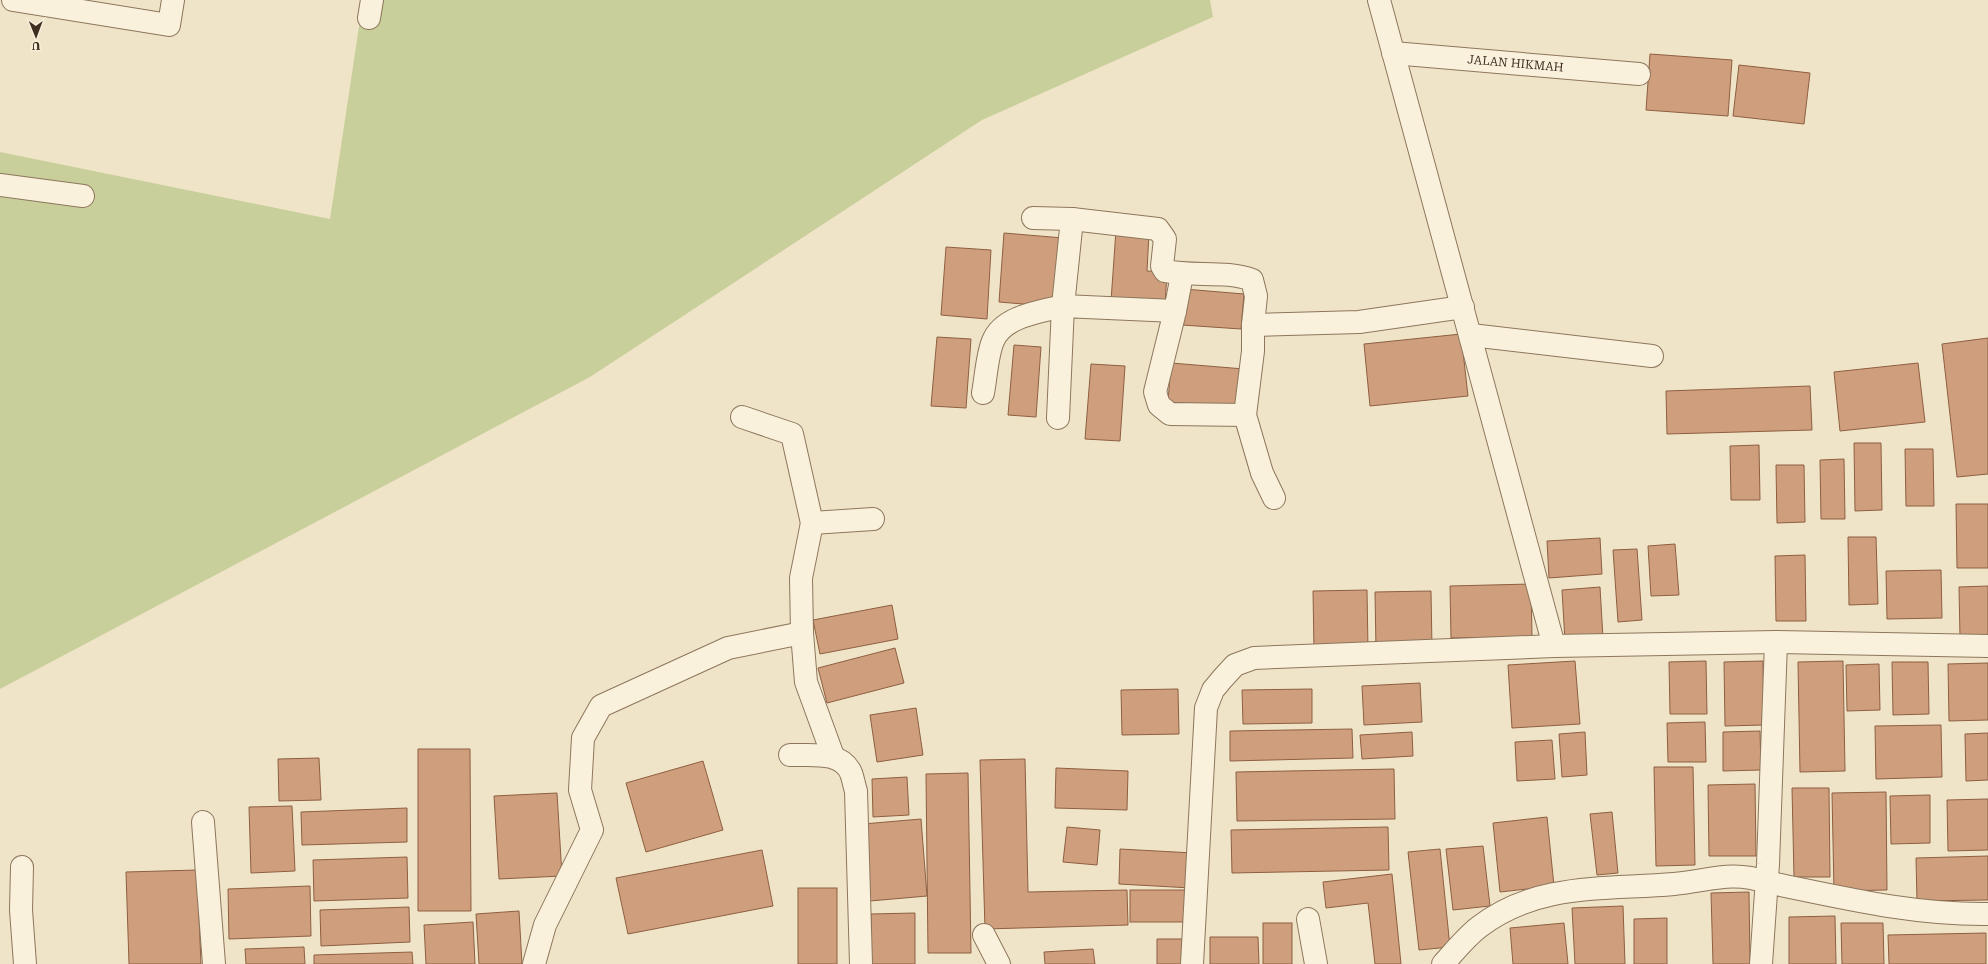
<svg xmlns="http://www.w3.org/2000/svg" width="1988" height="964" font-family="'Roboto Serif',serif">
<rect width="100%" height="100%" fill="#f0e4c8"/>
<path fill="#c9cf9b" d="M363,0h847l3,17 -231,103 -392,257 -590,312v-537l330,67z"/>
<g fill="#cf9f7d" stroke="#8d5f41">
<path d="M1650,54l82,6 -4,56 -82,-6z"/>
<path d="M1739,65l71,8 -6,51 -71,-8z"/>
<path d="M1116,230l33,3 -2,38 20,1 -2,34 -54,-5z"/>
<path d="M1004,233l59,5 -5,69 -59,-5z"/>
<path d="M946,247l45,3 -4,69 -46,-4z"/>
<path d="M1184,289l60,5 -3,35 -59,-4z"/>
<path d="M1461,334l7,62 -98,10 -6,-62z"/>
<path d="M937,337l34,2 -5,69 -35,-2z"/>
<path d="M1988,338v136l-31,3 -15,-133z"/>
<path d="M1014,345l27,2 -5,70 -28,-2z"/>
<path d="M1171,363l73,6 -2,39 -74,-6z"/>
<path d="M1918,363l7,59 -85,9 -6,-59z"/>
<path d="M1091,364l34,2 -5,75 -35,-2z"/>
<path d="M1810,386l2,44 -145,4 -1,-43z"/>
<path d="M1854,443h27l1,67 -27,1z"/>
<path d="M1759,445l1,55h-29l-1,-54z"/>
<path d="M1905,449h28l1,57h-28z"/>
<path d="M1844,459l1,60h-24l-1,-59z"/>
<path d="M1776,465h28l1,57 -28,1z"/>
<path d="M1956,504h32v64h-31z"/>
<path d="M1848,537h28l2,67 -29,1z"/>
<path d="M1600,538l2,36 -53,4 -2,-37z"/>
<path d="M1675,544l4,51 -28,1 -3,-50z"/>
<path d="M1637,549l5,71 -24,2 -5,-72z"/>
<path d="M1805,555l1,66h-30l-1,-65z"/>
<path d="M1941,570l1,48 -55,1 -1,-48z"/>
<path d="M1531,584l1,53 -81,1 -1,-52z"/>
<path d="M1988,586v52h-28l-1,-51z"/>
<path d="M1600,587l3,51 -38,3 -3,-51z"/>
<path d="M1367,590l1,59 -54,1 -1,-59z"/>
<path d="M1431,591l1,57 -56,1 -1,-57z"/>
<path d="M892,605l6,34 -78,15 -7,-34z"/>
<path d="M895,648l9,35 -77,20 -9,-35z"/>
<path d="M1575,661l5,63 -68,4 -4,-63z"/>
<path d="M1706,661l1,53h-37l-1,-52z"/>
<path d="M1763,661l1,64 -39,1 -1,-64z"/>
<path d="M1843,661l2,110 -45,1 -2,-110z"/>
<path d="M1892,662h36l1,52 -36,1z"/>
<path d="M1988,663v57l-39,1 -1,-57z"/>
<path d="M1879,664l1,46 -33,1 -1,-46z"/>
<path d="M1420,683l2,39 -58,3 -2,-39z"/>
<path d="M1178,689l1,45 -57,1 -1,-45z"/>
<path d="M1312,689v34l-69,1 -1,-34z"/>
<path d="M916,708l7,47 -46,7 -7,-47z"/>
<path d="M1705,722l1,40h-38l-1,-39z"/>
<path d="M1941,725l1,52 -66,2 -1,-53z"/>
<path d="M1352,729l1,29 -123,3v-30z"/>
<path d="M1760,731l1,39 -38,1v-39z"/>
<path d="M1412,732l1,24 -51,3 -2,-24z"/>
<path d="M1585,732l2,43 -25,2 -3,-43z"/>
<path d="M1988,733v47l-22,1 -1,-47z"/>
<path d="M1552,740l3,39 -38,2 -2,-39z"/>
<path d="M418,749h52l1,162h-53z"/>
<path d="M319,758l2,42 -42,1 -1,-42z"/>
<path d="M1025,759l3,133 99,-2 1,35 -143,4 -5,-169z"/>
<path d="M703,761l20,69 -77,22 -20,-69z"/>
<path d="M1654,767h39l2,98 -39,1z"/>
<path d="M1056,768l72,3 -1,39 -72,-2z"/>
<path d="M1394,769l1,50 -158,2 -1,-49z"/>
<path d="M968,773l3,180h-43l-2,-179z"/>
<path d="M907,777l2,38 -36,2 -1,-38z"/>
<path d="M1755,784l1,72h-47l-1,-71z"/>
<path d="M1792,788h37l1,89h-36z"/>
<path d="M1886,792l1,98 -53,1 -2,-98z"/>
<path d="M557,793l5,83 -63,3 -5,-83z"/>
<path d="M1930,795v48l-39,1 -1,-48z"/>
<path d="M1988,799v51l-40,1 -1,-51z"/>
<path d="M292,806l3,65 -44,2 -2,-66z"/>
<path d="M407,808v34l-105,3 -1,-33z"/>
<path d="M1612,812l6,61 -21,2 -7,-61z"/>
<path d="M1547,817l7,69 -54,6 -7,-69z"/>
<path d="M921,819l6,77 -57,5 -7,-77z"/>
<path d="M1067,827l33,3 -3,35 -34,-3z"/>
<path d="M1388,827l1,43 -157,3 -1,-43z"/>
<path d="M1483,846l7,60 -37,4 -7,-61z"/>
<path d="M1120,849l73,4 -2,35 -72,-4z"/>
<path d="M1440,849l10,98 -31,3 -11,-98z"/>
<path d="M762,850l11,56 -145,28 -12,-56z"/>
<path d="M1988,856v44l-71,1 -1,-43z"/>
<path d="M407,857l1,41 -94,3 -1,-41z"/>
<path d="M197,870l4,94h-72l-3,-92z"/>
<path d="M1392,874l9,90h-26l-7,-61 -42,5 -3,-26z"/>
<path d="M310,886l1,50 -82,3 -1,-50z"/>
<rect x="798" y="888" width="39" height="76"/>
<rect x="1130" y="890" width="61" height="32"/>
<path d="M1749,892l1,72h-37l-2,-71z"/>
<path d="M1623,906l2,58h-50l-3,-56z"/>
<path d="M409,907l1,35 -89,4 -1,-36z"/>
<path d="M519,911l3,53h-43l-3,-50z"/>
<path d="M915,913v51h-44v-50z"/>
<path d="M1835,916l1,48h-47v-47z"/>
<path d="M1667,918v46h-33v-45z"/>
<path d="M473,922l2,42h-49l-2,-39z"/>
<rect x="1263" y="923" width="29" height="41"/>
<path d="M1564,923l4,41h-55l-3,-36z"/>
<path d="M1841,923h42l1,41h-42z"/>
<path d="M1986,933v31h-97l-1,-29z"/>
<path d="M1210,937h48l1,27h-49z"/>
<path d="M1157,939h34l-1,25h-33z"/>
<path d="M304,947l1,17h-59l-1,-15z"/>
<path d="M1093,949l2,15h-50l-1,-12z"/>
<path d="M412,952l1,12h-99v-9z"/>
</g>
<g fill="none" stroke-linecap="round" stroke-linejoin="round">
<defs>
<g id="minor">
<path d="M13,0l156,25 4,-25"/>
<path d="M1379,0l175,646"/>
<path d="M369,18l3,-18"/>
<path id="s1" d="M1393,53l246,21"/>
<path d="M0,185l83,11"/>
<path d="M1033,218l39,1 86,10 7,10 -3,27 3,5c28,6 62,-1 87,9l4,16 -3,29 106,-3 104,-15"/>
<path d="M1182,275l-7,36 -20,81 4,13 11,9 75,1"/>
<path d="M1253,325v26l-8,64 17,58 12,25"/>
<path d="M1471,335l181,21"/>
<path d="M983,393c3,-16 4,-38 10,-52 10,-25 47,-29 70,-35l9,-87"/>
<path d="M742,417l50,17 20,89"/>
<path d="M1058,418l5,-112 112,5"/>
<path d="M790,755c20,1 51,-5 61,18 2,5 3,12 5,18l5,173"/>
<path d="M833,756l-27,-74 -4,-49 -1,-55 11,-55 61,-4"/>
<path d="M203,822l11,142"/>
<path d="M22,867l-1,43 4,54"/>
<path d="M1308,919l8,45"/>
<path d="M984,935l15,29"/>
<path d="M534,964l11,-39 47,-95 -12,-40 3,-52 18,-32 127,-58 74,-15"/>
<path d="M1192,964l14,-256 7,-18 10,-12 12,-13 19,-7 300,-12 222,-4 212,4"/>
<path d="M1443,964c11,-12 23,-27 36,-37 59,-45 126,-37 195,-43 34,-3 58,-14 92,-2 74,15 146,33 222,32"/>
<path d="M1761,964l7,-100 8,-222"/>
</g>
</defs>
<use href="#minor" stroke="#8d765c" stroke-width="24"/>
<use href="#minor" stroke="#faf1dc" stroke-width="22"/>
</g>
<g text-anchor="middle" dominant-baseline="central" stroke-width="3.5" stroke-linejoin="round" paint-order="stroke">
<g font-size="12" fill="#3d2e20" stroke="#f7eed8">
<text stroke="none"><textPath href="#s1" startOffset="123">JALAN HIKMAH</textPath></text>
</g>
</g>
<g transform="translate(36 36) rotate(179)" stroke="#f7eed8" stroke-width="3" paint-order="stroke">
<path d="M0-3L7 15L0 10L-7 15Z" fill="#3d2e20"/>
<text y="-6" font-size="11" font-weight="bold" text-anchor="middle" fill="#3d2e20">U</text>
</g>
</svg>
